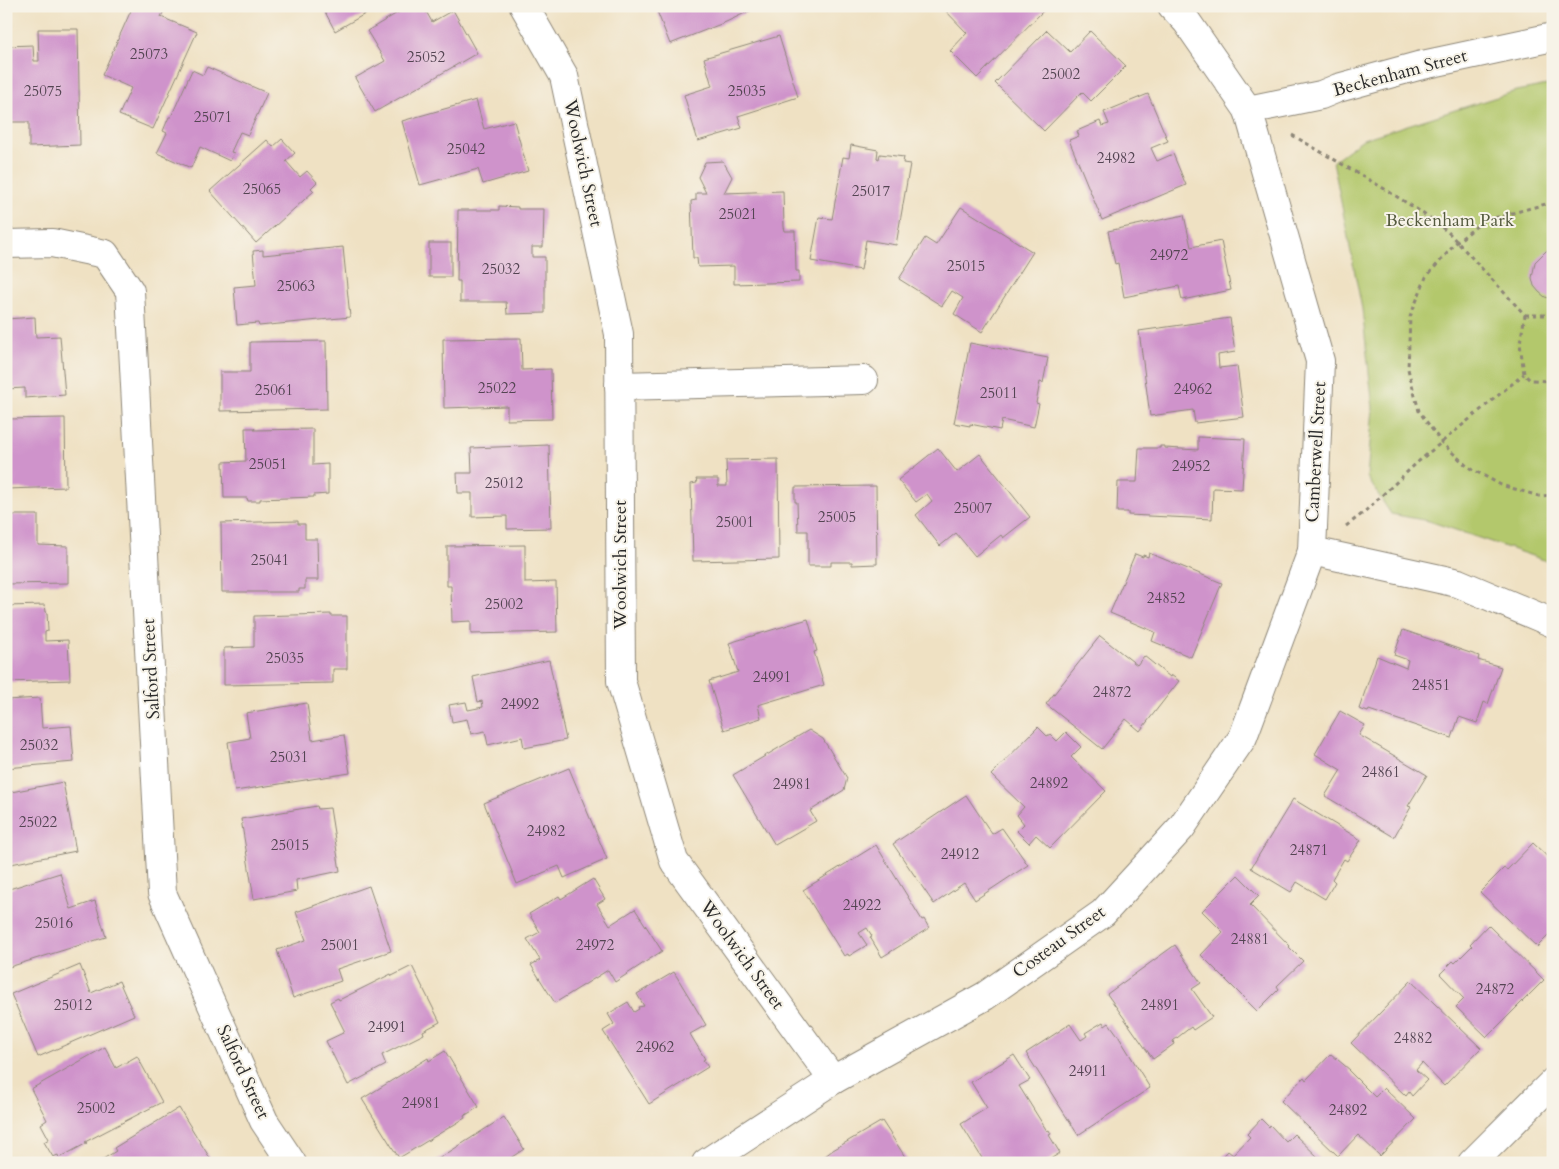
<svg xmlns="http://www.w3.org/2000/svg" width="1559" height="1169" font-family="Cardo,serif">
<rect width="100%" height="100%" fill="#f7f3e8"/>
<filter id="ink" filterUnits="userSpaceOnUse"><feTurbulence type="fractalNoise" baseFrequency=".02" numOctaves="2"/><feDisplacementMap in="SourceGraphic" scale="10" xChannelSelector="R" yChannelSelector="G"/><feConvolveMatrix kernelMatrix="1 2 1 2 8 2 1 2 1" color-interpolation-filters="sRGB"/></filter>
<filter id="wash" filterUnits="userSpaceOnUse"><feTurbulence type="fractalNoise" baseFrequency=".0096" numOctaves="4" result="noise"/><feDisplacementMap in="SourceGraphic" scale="20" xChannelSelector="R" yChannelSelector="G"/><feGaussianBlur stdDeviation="1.12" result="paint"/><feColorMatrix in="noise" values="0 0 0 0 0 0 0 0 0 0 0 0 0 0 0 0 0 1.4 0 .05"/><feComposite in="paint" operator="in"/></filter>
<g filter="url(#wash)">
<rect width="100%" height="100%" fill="#efe1c3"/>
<path fill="#b3c86c" stroke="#6f7a4c" d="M1553,84v481l-9,-5 -115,-39 -38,-7 -24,-37 6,-69 -11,-99 -29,-148 30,-22 153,-48z"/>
<g id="blocks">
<g fill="#cf93cb">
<path d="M133,6h33l-5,11 36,15 -44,97 -34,-14 12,-27 -29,-13z"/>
<path d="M322,6h57l-44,25z"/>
<path d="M409,6h14l9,16 21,-12 24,43 -102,59 -20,-34 30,-17 -18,-30z"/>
<path d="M655,6h105l-34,16 -56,22z"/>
<path d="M943,6h105l-71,72 -27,-27 17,-18 -25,-26z"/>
<path d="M38,29h40l2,116 -51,2v-25h-23v-76l27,-1 1,16h5z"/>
<path d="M1047,30l23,22 20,-21 36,35 -35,35 -9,-9 -38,39 -49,-48z"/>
<path d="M779,36l19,61 -60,19 4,12 -44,13 -14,-46 28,-9 -8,-28z"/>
<path d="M207,67l60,26 -19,42 -8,-3 -9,20 3,1 -4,8 -30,-14 -9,21 -34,-15 10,-20 -4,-2 6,-14h2l21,-47 11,5z"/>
<path d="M1148,94l20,47 -17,7 6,13 16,-7 13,31 -84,35 -33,-80 10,-4 -2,-5 23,-10 2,5 7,-2 -5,-12z"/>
<path d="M476,100l8,29 30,-8 14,50 -45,13 -5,-15 -58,16 -18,-64z"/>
<path d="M282,139l13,14 -9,8 14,16 7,-6 10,11 -6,6 3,3 -58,52 -46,-52 57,-51 6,7z"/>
<path d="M851,145l27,5 -1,8 2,1 1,-5 24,3 -1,6 7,1 -14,81 -30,-5 -5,30 -50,-9 8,-44 13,2 11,-62 6,1z"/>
<path d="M723,161l9,16 -8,16 59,-2 1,36 1,4h10l1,40h3v11l-65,2v-18l-36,1 -1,-9h-4l-2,-57 5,-1v-7h10l-8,-16 7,-15z"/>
<path d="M499,206l19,1v2h26l-1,38h-11v10h13v56l-38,1 -1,-12h-46v-21h-3l1,-71h41z"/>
<path d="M961,207l72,45 -51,80 -28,-18 9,-16 -11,-7 -10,15 -43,-27 26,-41 11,7z"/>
<path d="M1184,215l7,32 30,-6 10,49 -49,10 -3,-14 -55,11 -6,-34 -3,1 -7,-33z"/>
<rect x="429" y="243" width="22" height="34"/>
<path d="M343,247l7,70 -91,9 -1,-3 -21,2 -3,-38 22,-2 -3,-34 10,-1v5z"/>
<path d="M1553,249v50l-8,-2 -6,-5 -5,-6 -2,-8 3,-16 11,-11z"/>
<path d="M35,317l1,20 24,-1 5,59 -40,3v-10l-19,1v-70z"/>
<path d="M1230,318l5,34 -17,3 1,13 18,-2 7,51 -49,6 -2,-13 -43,6 -11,-85z"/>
<path d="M521,338l1,32 29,-1 1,50 -45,1v-14l-63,2 -1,-69z"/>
<path d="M326,341l1,68 -107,2v-39h30v-30z"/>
<path d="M970,343l78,15 -5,25 -3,-1 -4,21 3,1 -5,23 -32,-7 -2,10 -30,-6v2l-16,-3z"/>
<path d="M65,418l1,69 -60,2v-70z"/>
<path d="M245,428h10l-1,2 59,-1v36l15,-1v30l-14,1v2l-54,2v2h-12l-1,-3h-23l-1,-36 23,-1z"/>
<path d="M1198,437l47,2 -3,50 -29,-1 -1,31 -84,-4v-3h-11l1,-30h19l2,-34h21v-2h5v2l33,2z"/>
<path d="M549,445l2,83 -44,1v-13l-35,1v-24h-14l-1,-20h15l-1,-25z"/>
<path d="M938,448l19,24 23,-18 50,63 -27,21 -2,-3 -26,21 -19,-23 -16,13 -24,-31 16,-14 -5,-7 -11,8 -18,-22z"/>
<path d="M778,459l1,100 -86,2 -2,-77 6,-1 -1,-4h22v7h9l-1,-26z"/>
<path d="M876,486l1,78 -25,1v-3h-21v4h-23v-35h-10l-1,-29h-2v-15z"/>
<path d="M6,515h32v30l30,1v37l-62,1z"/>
<path d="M298,521v3h7v15h12l1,41h-13v9h-6v3h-77l-1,-69z"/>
<path d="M525,545v38l31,-1 1,50 -86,2v-13l-19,1 -1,-36h-4v-40z"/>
<path d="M1149,553l73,30 -31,74 -39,-16 3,-9 -45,-19 25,-59 8,3v-2l5,2z"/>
<path d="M45,605l1,7h1l1,19 -3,1v9l23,-1 2,40 -64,2v-76z"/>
<path d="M331,614v2h16v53h-14v14l-109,2v-37l30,-1v-31z"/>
<path d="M808,619l9,32 -3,1 10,33 -66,20 3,13 -37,12 -15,-49 29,-9 -9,-29z"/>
<path d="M1403,630l76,26 -1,4 23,7 -13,37 -4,-2 -7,21 -18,-6 -7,21 -83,-28 -1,2 -9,-3 18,-53 29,12 2,-8 -14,-5z"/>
<path d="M1100,636l37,29 7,-9 26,21 1,-2 8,6 -39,50 -14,-12 -24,30 -56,-45z"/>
<path d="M549,660l17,80 -42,8 -2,-11 -34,8 -3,-14 -14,3 -4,-15 -15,3 -3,-17 17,-3 2,8 15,-3 -1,-6 -4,1 -5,-25z"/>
<path d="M40,698l2,30 29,-2 3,36 -68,6v-68z"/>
<path d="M307,703l5,37 32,-5 6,38 -115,18 -7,-49 22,-4 -4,-25z"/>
<path d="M1340,711l25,14 -6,10 68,40 -19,31 3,1 -17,30 -69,-41 16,-26 -26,-16z"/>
<path d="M1038,727l9,9 3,-2 7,7 9,-9 15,15 -10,10 35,34 -56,57 -14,-13 -7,8 -12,-12 7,-7 -7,-9 7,-8 -33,-32z"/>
<path d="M809,730l14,9 24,39 -3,12 -34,21 6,10 -41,24 -42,-70z"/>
<path d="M569,768l38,91 -43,19 -5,-12 -42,18 -33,-81z"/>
<path d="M63,782l13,69 -70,14v-72z"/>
<path d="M966,795l26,39 10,-6 26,37 -53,35 -11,-17 -30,21 -41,-60z"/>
<path d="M1293,799l68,41 -14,21 -3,-2 -12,20 3,3 -10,17 -28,-17 -6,10 -40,-24z"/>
<path d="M317,806l1,3 12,-1 10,63 -44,9 1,11 -43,8 -13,-80z"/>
<path d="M1533,843l20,19v69l-16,16 -57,-55 24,-24 3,2z"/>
<path d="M876,845l46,75 2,-1 5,9 -47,29 -12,-20 2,-1 -5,-8 -8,5 8,12 -18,11 -1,-2 -4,2 -41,-66z"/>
<path d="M60,873l11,36 24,-8 11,36 -100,31v-78z"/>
<path d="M1238,875l21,21 -9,9 40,41 -1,1 14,14 -26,25 2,3 -22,22 -56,-56 22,-23 -21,-21z"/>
<path d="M593,879l12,20 -8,5 13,21 25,-16 27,42 -47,31 -7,-12 -53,33 -24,-38 9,-5 -13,-21 13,-7 -11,-18 30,-18 2,3z"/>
<path d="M369,886l22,65 -54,18 4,12 -48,17 -16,-48 29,-10 -10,-28z"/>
<path d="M1488,925l56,55 -57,57 -31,-30 8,-8 -24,-25 13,-13 2,2 17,-17 -2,-2z"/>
<path d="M1175,945l26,38 -9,6 20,28 -19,13 -2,-3 -18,14 1,3 -21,15 -46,-65z"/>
<path d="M80,965l11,28 28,-12 15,34 -96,42 -27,-63z"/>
<path d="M412,966l28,56 -17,9 1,3 -42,21 4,10 -38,20 -22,-44 19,-9 -15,-30 8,-4 1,2 52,-26 1,2z"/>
<path d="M674,972l32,53 -16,9 15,25 -2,1 5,7 -59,37 -46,-73 11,-7 -6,-10 20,-12 6,10 5,-3 -1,-2 6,-1 -7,-12z"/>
<path d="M1411,981l70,67 -37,38 -22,-23 -6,7 11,10 -15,16 -3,-4 -3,4 -55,-53z"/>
<path d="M1103,1022l2,4 4,-3 8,11 33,54 -72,47 -52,-82 44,-29 11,16 6,-4 -2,-3z"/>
<path d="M105,1047l11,21 21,-12 25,46 -77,40 2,1 -28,15 -1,-3 -5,2 -9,-15 5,-3 -8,-15 6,-4 -16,-31z"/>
<path d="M445,1051l34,56 -15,9 1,2 -66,40 -37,-59 66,-41 1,3z"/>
<path d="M1331,1054l19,16 -1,1 26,26 9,-9 32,31 -36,37 -22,-21 -20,21 -57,-55 23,-24 2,3z"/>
<path d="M1014,1055l16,25 -11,6 28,45 2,-1 2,4 -2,1 11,18 -16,10h-59l-24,-39 26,-16 -16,-26z"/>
<path d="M179,1108l34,55h-112l-1,-2 16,-10 -2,-3z"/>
<path d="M504,1117l20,32 -21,14h-71z"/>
<path d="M1261,1119l8,8 1,-2 16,17 8,-8 26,25 -2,2 2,2h-103l11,-12 5,4 17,-18 -3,-3z"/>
<path d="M882,1121l27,42h-93l17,-13z"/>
</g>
</g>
</g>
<g filter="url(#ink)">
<use href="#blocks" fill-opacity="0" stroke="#8d8677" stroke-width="1"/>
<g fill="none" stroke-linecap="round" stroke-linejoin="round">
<defs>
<g id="minor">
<path d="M524,6l40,70 55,258 2,347 53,180 159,219"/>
<path d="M1553,37l-135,29 -80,22 -17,7 -73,15 72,251 -8,190 146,32 95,40"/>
<path d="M6,244l46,-1 53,11 25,37 32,602 102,228 28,42"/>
<path d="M619,386l245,-6"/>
<path d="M1472,1163l81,-81"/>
</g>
<g id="tertiary">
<path d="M1172,6l15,16 61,88"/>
<path d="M706,1163l127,-83 152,-84 118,-83 78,-85 62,-91 69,-186"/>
</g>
</defs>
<use href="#minor" stroke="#8d8677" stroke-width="30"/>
<use href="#tertiary" stroke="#8d8677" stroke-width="30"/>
<g stroke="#8d8677" stroke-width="3" stroke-dasharray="4 4" stroke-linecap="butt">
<path d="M1292,135l91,53 35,22 30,22 77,83 -5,28 4,31 6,6 23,1"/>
<path d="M1553,202l-70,19 -26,21 -31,35 -16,40 -2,52 11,42 22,31 27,25 33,18 38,11 14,-1"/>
<path d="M1525,315h28"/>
<path d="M1346,526l16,-12 57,-53 105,-87"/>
</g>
<use href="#minor" stroke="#fff" stroke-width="28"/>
<use href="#tertiary" stroke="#fff" stroke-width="28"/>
</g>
</g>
<g text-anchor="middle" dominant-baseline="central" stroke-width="4" stroke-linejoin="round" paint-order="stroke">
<g font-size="15" fill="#544553">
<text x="149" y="54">25073</text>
<text x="426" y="57">25052</text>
<text x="1061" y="74">25002</text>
<text x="43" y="91">25075</text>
<text x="747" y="91">25035</text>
<text x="213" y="117">25071</text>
<text x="466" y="149">25042</text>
<text x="1116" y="158">24982</text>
<text x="262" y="189">25065</text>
<text x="871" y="191">25017</text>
<text x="738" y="214">25021</text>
<text x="1169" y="255">24972</text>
<text x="966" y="266">25015</text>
<text x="501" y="269">25032</text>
<text x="296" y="286">25063</text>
<text x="497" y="388">25022</text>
<text x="1193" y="389">24962</text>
<text x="274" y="390">25061</text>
<text x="999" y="393">25011</text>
<text x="268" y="464">25051</text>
<text x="1191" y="466">24952</text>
<text x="504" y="483">25012</text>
<text x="973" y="508">25007</text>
<text x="837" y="517">25005</text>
<text x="735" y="522">25001</text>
<text x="270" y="560">25041</text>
<text x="1166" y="598">24852</text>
<text x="504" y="604">25002</text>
<text x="285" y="658">25035</text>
<text x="772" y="677">24991</text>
<text x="1431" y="685">24851</text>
<text x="1112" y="692">24872</text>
<text x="520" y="704">24992</text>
<text x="39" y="745">25032</text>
<text x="289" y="757">25031</text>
<text x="1381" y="772">24861</text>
<text x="1049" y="783">24892</text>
<text x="792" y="784">24981</text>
<text x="38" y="822">25022</text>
<text x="546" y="831">24982</text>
<text x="290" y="845">25015</text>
<text x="1309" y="850">24871</text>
<text x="960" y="854">24912</text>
<text x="862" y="905">24922</text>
<text x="54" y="923">25016</text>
<text x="1250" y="939">24881</text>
<text x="340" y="945">25001</text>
<text x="595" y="945">24972</text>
<text x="1495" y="989">24872</text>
<text x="73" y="1005">25012</text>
<text x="1160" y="1005">24891</text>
<text x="387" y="1027">24991</text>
<text x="1413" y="1038">24882</text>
<text x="655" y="1047">24962</text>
<text x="1088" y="1071">24911</text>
<text x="421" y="1103">24981</text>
<text x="96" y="1108">25002</text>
<text x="1348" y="1110">24892</text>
</g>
<g font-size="18" fill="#2b2b2b" stroke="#f7f3e8">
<text transform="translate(1400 73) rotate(-15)">Beckenham Street</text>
<text transform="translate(583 163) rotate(78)">Woolwich Street</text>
<text transform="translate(1316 452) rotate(-87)">Camberwell Street</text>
<text transform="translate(620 565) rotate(-90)">Woolwich Street</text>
<text transform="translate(151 669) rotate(-93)">Salford Street</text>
<text transform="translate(1059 942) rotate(-36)">Costeau Street</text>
<text transform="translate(742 955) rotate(54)">Woolwich Street</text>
<text transform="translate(243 1072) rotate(65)">Salford Street</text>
</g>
<g font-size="18" fill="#545a3e" stroke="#f7f3e8">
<text x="1450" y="220">Beckenham Park</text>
</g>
</g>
<rect width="1559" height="1169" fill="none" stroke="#f7f3e8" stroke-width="25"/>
</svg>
